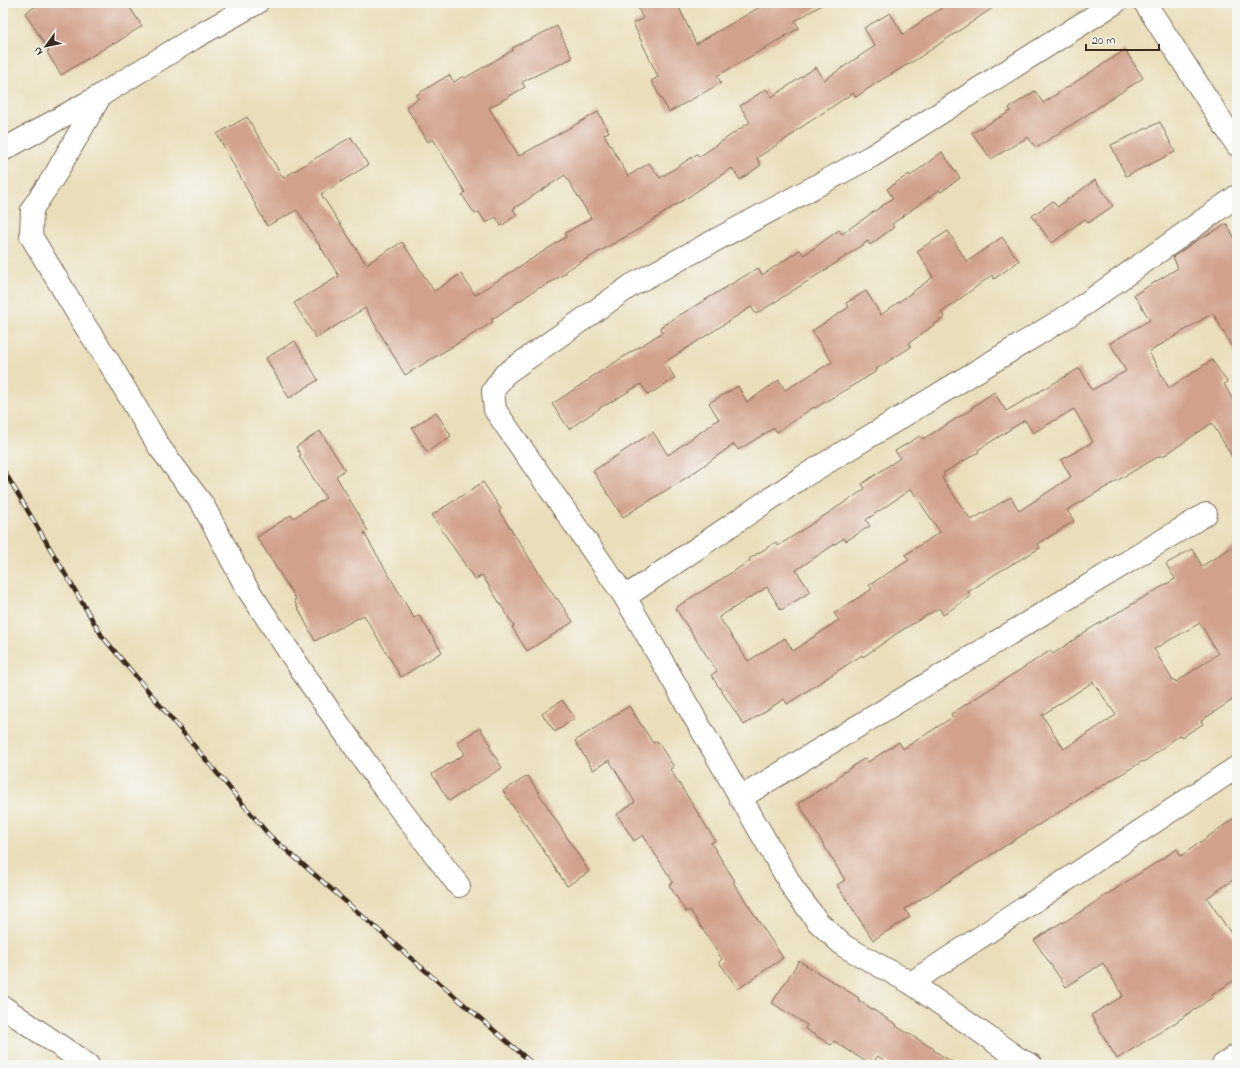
<svg xmlns="http://www.w3.org/2000/svg" width="1240" height="1068" font-family="'Indie Flower',sans-serif">
<rect width="100%" height="100%" fill="#f6f6f2"/>
<filter id="ink" filterUnits="userSpaceOnUse"><feTurbulence type="fractalNoise" baseFrequency=".025" numOctaves="2"/><feDisplacementMap in="SourceGraphic" scale="8" xChannelSelector="R" yChannelSelector="G"/><feConvolveMatrix kernelMatrix="1 2 1 2 8 2 1 2 1" color-interpolation-filters="sRGB"/></filter>
<filter id="wash" filterUnits="userSpaceOnUse"><feTurbulence type="fractalNoise" baseFrequency=".012" numOctaves="4" result="noise"/><feDisplacementMap in="SourceGraphic" scale="16" xChannelSelector="R" yChannelSelector="G"/><feGaussianBlur stdDeviation="0.9" result="paint"/><feColorMatrix in="noise" values="0 0 0 0 0 0 0 0 0 0 0 0 0 0 0 0 0 1.4 0 .05"/><feComposite in="paint" operator="in"/></filter>
<g filter="url(#wash)">
<rect width="100%" height="100%" fill="#eadeba"/>
<g id="blocks">
<g fill="#d2a18b" fill-rule="evenodd">
<path d="M41,3h86l15,23 -28,18 -1,-1 -52,32 -14,-23 2,-1 -24,-38z"/>
<path d="M636,3h41l19,41 71,-41h58l-30,18 4,7 -82,48 4,7 -52,29 -18,-31 7,-4 -25,-54 10,-4z"/>
<path d="M949,3h51l-83,56 -39,23 -22,15 -3,-4 -59,39 1,1 -38,25 4,7 -21,15 -8,-12 -91,60 -76,43 1,2 -25,15 -1,-1 -49,33 2,2 -88,53 -40,-67 -49,30 -22,-35 45,-27 -42,-66 -30,16 -50,-92 30,-17 36,61 68,-41 17,28 -47,29 45,70 36,-22 32,49 27,-17 14,21 91,-58 -1,-4 26,-15 -26,-43 -52,34 4,6 -16,11 -5,-9 -10,6 -7,-11 -4,2 -13,-19 3,-3 -32,-53 -5,3 -22,-35 12,-8 -2,-4 33,-20 5,7 9,-6 2,2 48,-28 -1,-2 45,-22 15,32 -50,24 3,5 -36,21 30,48 79,-44 11,20 -5,2 24,42 21,-13 11,15 37,-24 2,3 51,-35 -10,-16 26,-17 6,8 44,-30 8,13 51,-34 -11,-18 26,-15 13,21z"/>
<path d="M1125,50l18,28 -107,70 -8,-11 -37,22 -19,-26 39,-22 -2,-3 26,-17 8,12z"/>
<path d="M1160,122l15,30 -49,24 -15,-31z"/>
<path d="M942,152l18,26 -19,14 -2,-2 -47,34 2,3 -24,18 -2,-4 -38,26 -74,47 -5,-7 -86,55 10,16 -27,17 -7,-11 -35,21v-1l-37,25 -17,-25 38,-25v-1l73,-46 -3,-5 98,-59 4,7 38,-25 4,5 35,-25 3,4 51,-36 -6,-9 22,-15 1,2z"/>
<path d="M1095,180l18,26 -25,17 -3,-4 -33,24 -20,-27 21,-15 4,6z"/>
<path d="M1227,224l10,19v113l-24,-43 -64,39 20,36 43,-28 15,22 -3,2 13,23v58l-25,-42 -50,34 -1,-2 -94,55 7,11 -36,23 2,4 -43,25 -29,19 3,4 -28,19 -4,-7 -40,24 -36,25 -1,-2 -75,49 -3,-5 -40,26 -33,-50 6,-4 -42,-63 75,-47 -1,-2 27,-17 2,4 87,-57 -3,-5 38,-26 -5,-7 25,-15 3,3 49,-30 -1,-1 23,-16 12,19 74,-43 12,22 34,-19 -16,-28 40,-23 -16,-25 44,-27 -5,-11 23,-16zM1074,409l19,33 -32,18 10,17 -52,34 -8,-14 -40,23 -29,-42 3,-2 -2,-3 36,-21 -1,-2 47,-30 8,13zM911,489l29,43 -35,23 4,5 -40,25 3,4 -38,24 5,7 -46,31 -8,-13 -37,23 -29,-44 48,-30 14,23 29,-18 -14,-22 48,-32 2,3 24,-15 -4,-6z"/>
<path d="M948,231l19,31 35,-25 17,24 -25,18 -2,-4 -51,38 4,4 -36,26 2,4 -35,22 1,2 -62,37 -1,-1 -37,25 -3,-4 -36,22 -4,-6 -45,32 -66,41 -30,-46 60,-39 15,23 51,-36 -10,-16 29,-17 9,16 32,-22 6,10 47,-28 -20,-31 37,-24 -3,-4 20,-12 15,24 52,-38 -16,-26z"/>
<path d="M295,341l23,39 -29,18 -23,-40z"/>
<path d="M436,412l15,24 -24,16 -15,-24z"/>
<path d="M320,431l25,39 -9,6 32,55 -4,2 50,85 5,-3 23,37 -41,25 -37,-62 -49,26 -21,-41 2,-1 -39,-62 34,-22 2,3 33,-20 -27,-42 2,-1 -5,-8z"/>
<path d="M483,482l18,27 -2,2 57,88 1,-1 16,24 -46,29 -15,-24 2,-1 -32,-51 -7,5 -43,-65z"/>
<path d="M1237,544v153l-36,24 2,3 -21,13 -2,-2 -36,27 -1,-1 -46,28v-1l-192,121 5,8 -37,23 -36,-55 8,-5 -47,-77 40,-24 -1,-2 28,-19 3,4 31,-20 4,7 50,-32 -2,-3 64,-41 35,-22 3,3 35,-24 87,-51 -9,-15 26,-15 10,17zM1200,623l18,31 -42,28 -1,-2 -2,1 -19,-32zM1093,682l23,33 -52,34 -22,-34z"/>
<path d="M562,700l13,18 -20,14 -13,-18z"/>
<path d="M629,706l24,37 4,-2 17,26 -4,2 45,71 -4,3 24,38 -2,1 50,76 -45,31 -19,-27 3,-3 -32,-49 -4,2 -17,-27 4,-3 -30,-47 -9,6 -17,-27 18,-12 -26,-42 -16,10 -18,-29z"/>
<path d="M480,728l11,17 -2,1 13,22 -53,33 -17,-27 33,-20 -8,-12z"/>
<path d="M528,776l61,96 -22,14 -41,-62 -1,1 -22,-34z"/>
<path d="M1237,816v61l-30,21 30,44v36l-25,17 1,2 -37,25 -59,37 -26,-44 32,-19 -20,-33 -37,24 -32,-47 28,-18 1,1 114,-74 4,7z"/>
<path d="M799,961l60,37 -1,2 39,25 -1,1 38,23 -1,1 24,15h-66l-13,-9 -7,9 -37,-24 -3,4 -26,-16 2,-4 -35,-22z"/>
</g>
</g>
</g>
<g filter="url(#ink)">
<use href="#blocks" fill-opacity="0" stroke="#786955" stroke-width="1"/>
<g fill="none" stroke-linecap="round" stroke-linejoin="round">
<defs>
<g id="minor">
<path d="M1145,3l92,142"/>
<path d="M101,95l-46,80 -23,34 -1,27 51,85 25,38 53,89 43,57 42,80 67,101 66,94 81,106"/>
<path d="M3,150l98,-55 93,-57 63,-35"/>
<path d="M625,597l176,-119 270,-164 166,-118"/>
<path d="M740,798l466,-284"/>
<path d="M911,983l326,-216"/>
<path d="M3,1007l85,58"/>
<path d="M1031,1065l-12,-6 -108,-76 -67,-37 -26,-24 -24,-32 -169,-293 -130,-187 -2,-19 12,-17 127,-89 240,-129 243,-153"/>
<path d="M1223,1065l14,-10"/>
</g>
</defs>
<use href="#minor" stroke="#786955" stroke-width="24"/>
<use href="#minor" stroke="#fff" stroke-width="22"/>
<defs>
<path id="rail" d="M3,469l99,167 167,199 265,230"/>
</defs>
<use href="#rail" stroke="#3b2a1e" stroke-width="4.5"/>
<use href="#rail" stroke="#f6f6f2" stroke-width="3" stroke-dasharray="9" stroke-linecap="butt"/>
</g>
</g>
<rect width="1240" height="1068" fill="none" stroke="#f6f6f2" stroke-width="16"/>
<g transform="translate(46 46) rotate(237)" stroke="#f6f6f2" stroke-width="3" paint-order="stroke">
<path d="M0-3L7 15L0 10L-7 15Z" fill="#3b2a1e"/>
<text y="-6" font-size="11" font-weight="bold" text-anchor="middle" fill="#3b2a1e">N</text>
</g>
<path d="M1086 44v6h73v-6" fill="none" stroke="#3b2a1e" stroke-width="2"/>
<text x="1092" y="44" font-size="12" fill="#3b2a1e" stroke="#f6f6f2" stroke-width="3" paint-order="stroke">20 m</text>
</svg>
